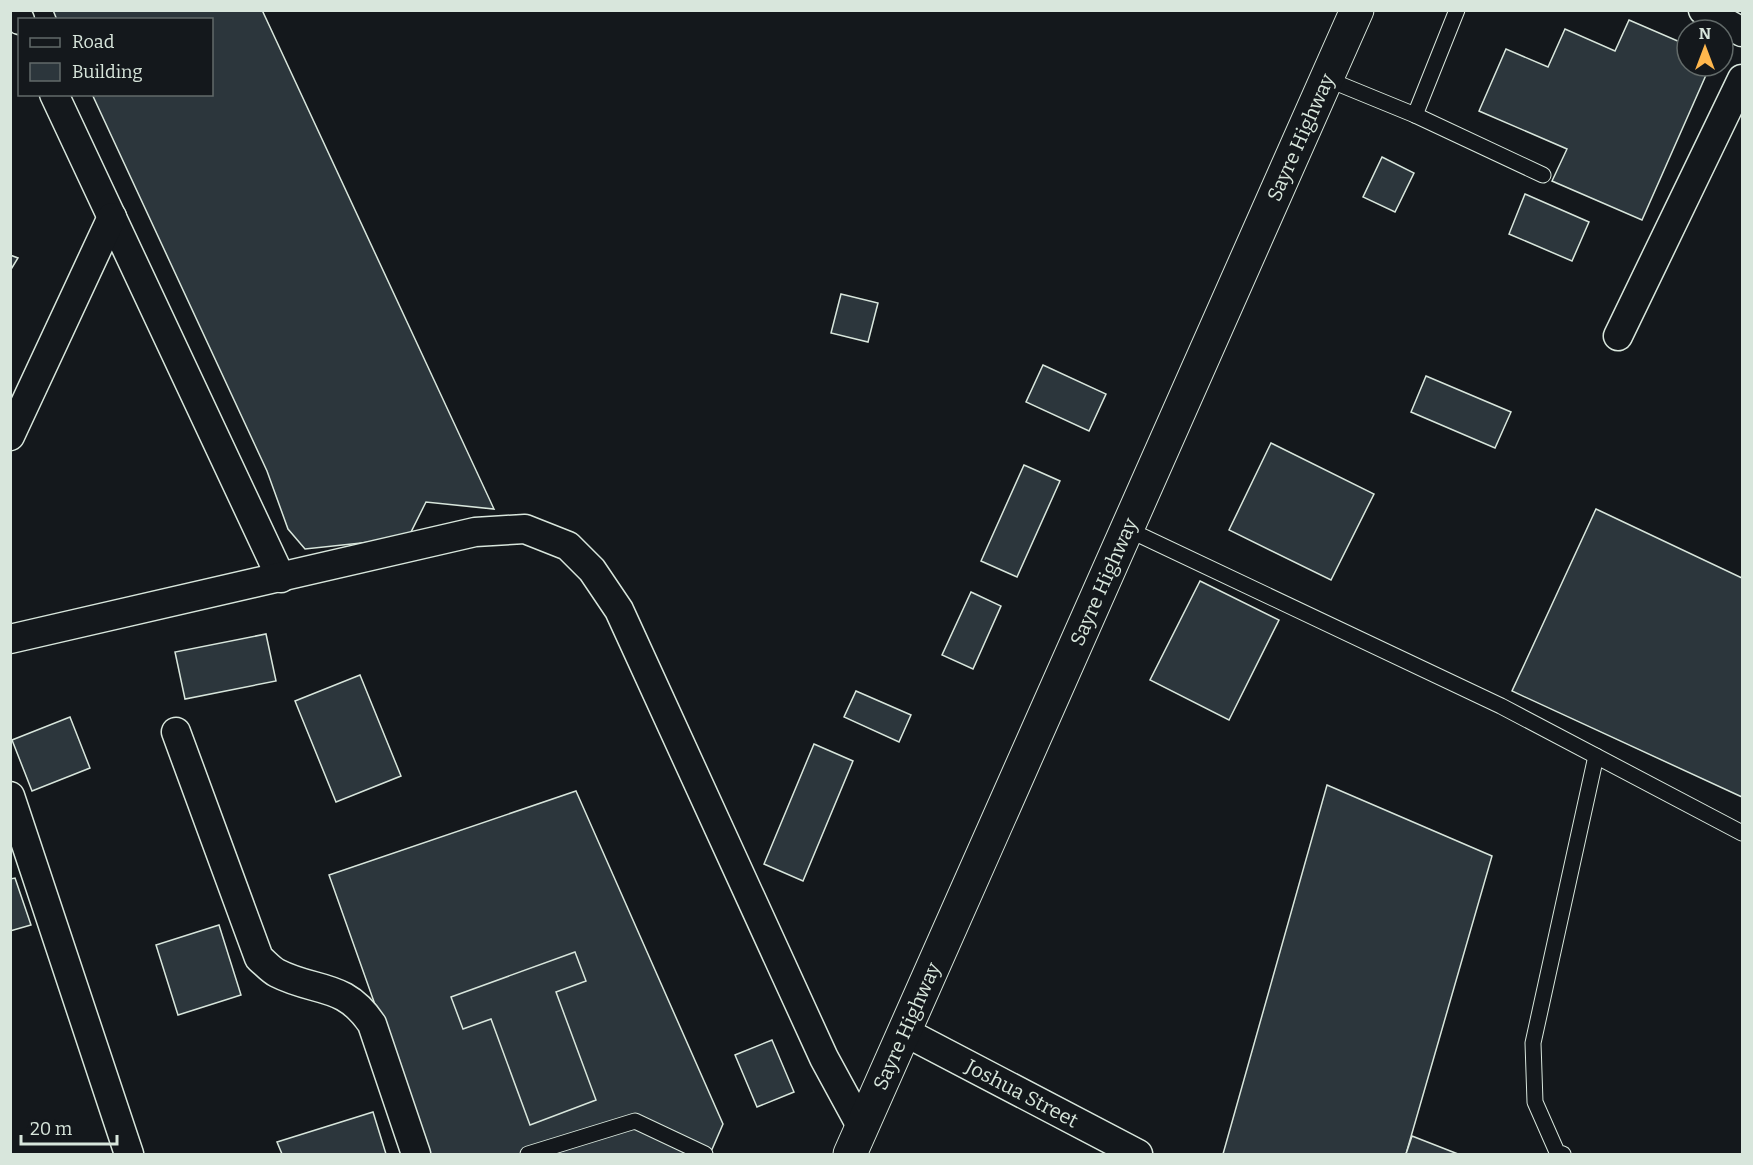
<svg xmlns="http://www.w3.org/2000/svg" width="1753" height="1165" font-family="Bitter,serif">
<rect width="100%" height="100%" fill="#14181c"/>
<g fill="#2c363c" stroke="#d8e6dc" stroke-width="1.5">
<path d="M53,10h209l232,499 -68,-7 -18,36 -103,11 -17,-20 -21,-58 -175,-377h120v-74h-155z"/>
<path d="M1629,20l58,25v21h23l-68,154 -90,-39 15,-32 -88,-38 27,-62 42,18 17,-38 50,22z"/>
<path d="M1382,157l32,16 -19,39 -32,-15z"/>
<path d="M1525,194l64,28 -17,39 -63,-27z"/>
<path d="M10,255l8,3 -8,13z"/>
<path d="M841,294l37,9 -10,39 -37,-9z"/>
<path d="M1043,365l63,29 -17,37 -63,-29z"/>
<path d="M1426,376l85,36 -16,36 -84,-36z"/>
<path d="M1271,443l103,51 -43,86 -102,-50z"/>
<path d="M1024,465l36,16 -43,96 -36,-16z"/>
<path d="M1596,509l146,69v219l-230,-106z"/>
<path d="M1200,581l79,39 -50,100 -79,-40z"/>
<path d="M971,592l30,14 -28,63 -31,-14z"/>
<path d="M266,634l10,47 -91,18 -10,-47z"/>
<path d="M360,675l41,101 -65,26 -41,-101z"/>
<path d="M856,691l55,24 -12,27 -55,-25z"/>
<path d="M70,717l20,51 -58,23 -20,-51z"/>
<path d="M814,744l39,17 -50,120 -39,-17z"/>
<path d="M1327,785l165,71 -86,298h-183z"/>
<path d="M576,791l147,333 -13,30h-282l-99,-279z"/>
<path d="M15,878l16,47 -21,6v-52z"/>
<path d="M219,925l22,70 -63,20 -22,-70z"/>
<path d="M575,952l11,29 -30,11 40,108 -66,25 -39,-106 -28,10 -12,-32z"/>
<path d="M772,1040l22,52 -37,15 -22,-52z"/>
<path d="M373,1112l13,42h-104l-5,-12z"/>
<path d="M1412,1136l46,18h-52z"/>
</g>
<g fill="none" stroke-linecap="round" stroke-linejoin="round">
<defs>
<g id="service">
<path d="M1327,79l88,36 128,60"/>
<path d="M1415,115l42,-105"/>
<path d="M1127,529l374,177 241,127"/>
<path d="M528,1154l107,-33 70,33"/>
<path d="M1563,1154l-6,-2 -22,-50 -2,-59 63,-287"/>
</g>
<g id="minor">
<path d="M15,10l5,10"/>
<path d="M1703,10l39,22"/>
<path d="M54,94l227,484"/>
<path d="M1618,336l124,-257"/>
<path d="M10,436l102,-219"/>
<path d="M10,639l465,-107 50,-3 43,17 24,24 27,40 205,448 37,68"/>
<path d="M176,732l83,226c6,5 12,12 18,15 39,20 67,9 95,51l44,130"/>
<path d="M10,796l119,358"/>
<path id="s1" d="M905,1032l233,122"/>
</g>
<g id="trunk">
<path id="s2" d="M850,1154l507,-1144"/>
</g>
</defs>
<use href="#service" stroke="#d8e6dc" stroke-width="17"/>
<use href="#minor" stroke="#d8e6dc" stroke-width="31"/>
<use href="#trunk" stroke="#d8e6dc" stroke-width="35"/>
<use href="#service" stroke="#14181c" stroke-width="15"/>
<use href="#minor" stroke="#14181c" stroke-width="28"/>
<use href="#trunk" stroke="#14181c" stroke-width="33"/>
</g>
<g text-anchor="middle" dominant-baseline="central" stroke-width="4.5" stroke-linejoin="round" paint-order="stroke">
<g font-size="20" fill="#d8e6dc" stroke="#14181c">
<text stroke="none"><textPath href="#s2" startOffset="1112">Sayre Highway</textPath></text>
<text stroke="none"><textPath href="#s2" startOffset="626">Sayre Highway</textPath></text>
<text stroke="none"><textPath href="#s2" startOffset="140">Sayre Highway</textPath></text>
<text stroke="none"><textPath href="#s1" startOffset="132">Joshua Street</textPath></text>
</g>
</g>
<rect width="1753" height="1165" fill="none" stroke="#d8e6dc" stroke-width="24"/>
<rect x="18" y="18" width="195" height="78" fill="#14181c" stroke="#626a69" stroke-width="1.5"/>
<rect x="30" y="38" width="30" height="9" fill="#14181c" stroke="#626a69" stroke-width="1.5"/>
<text x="72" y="48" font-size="18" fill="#d8e6dc">Road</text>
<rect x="30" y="63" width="30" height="18" fill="#2c363c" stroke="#626a69" stroke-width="1.5"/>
<text x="72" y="78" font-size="18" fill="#d8e6dc">Building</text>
<g transform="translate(1705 48)"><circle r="28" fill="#14181c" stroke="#626a69" stroke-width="1.5"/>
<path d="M0-4.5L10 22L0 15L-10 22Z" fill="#ffb74d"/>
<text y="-9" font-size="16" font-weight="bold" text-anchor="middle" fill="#d8e6dc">N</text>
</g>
<path d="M21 1135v9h96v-9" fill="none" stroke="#d8e6dc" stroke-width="3"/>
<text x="30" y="1135" font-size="18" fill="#d8e6dc" stroke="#14181c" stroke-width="4.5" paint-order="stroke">20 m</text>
</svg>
